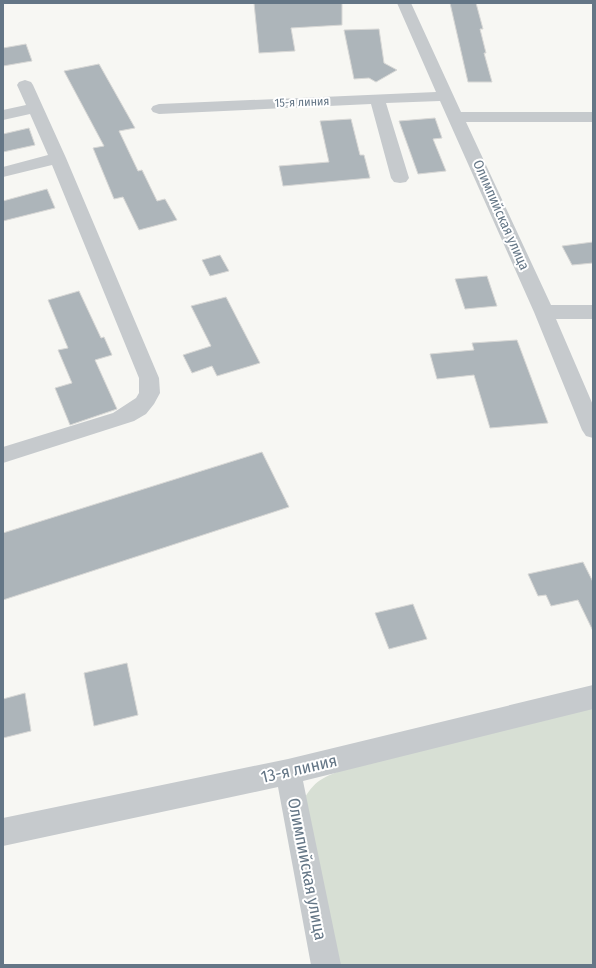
<svg xmlns="http://www.w3.org/2000/svg" width="596" height="968" font-family="'Fira Sans Condensed',sans-serif">
<rect width="100%" height="100%" fill="#f7f7f3"/>
<path fill="#d7dfd4" d="M593,705v260h-257l-32,-166c12,-21 23,-23 44,-31z"/>
<g fill="#adb5ba" stroke="#d8d8d6">
<path d="M254,3h88v22l-51,3 4,23 -36,2z"/>
<path d="M450,3h26l7,26h-3l6,24h-2l8,29h-24z"/>
<path d="M379,29l5,34 13,7 -21,12 -7,-4 -15,1 -10,-49z"/>
<path d="M26,44l6,17 -29,5v-18z"/>
<path d="M99,64l36,64 -16,3 19,40 4,-1 15,31 8,-2 12,21 -38,10 -16,-33 -9,2 -21,-51 11,-2 -40,-75z"/>
<path d="M435,118l7,20 -9,1 13,32 -28,3 -19,-53z"/>
<path d="M351,119l9,36h4l6,23 -87,8 -4,-20 50,-4 -9,-41z"/>
<path d="M29,128l6,17 -32,7v-18z"/>
<path d="M47,189l8,19 -52,13v-20z"/>
<path d="M593,242v21l-21,2 -10,-19z"/>
<path d="M220,255l9,16 -19,5 -8,-16z"/>
<path d="M487,276l10,30 -32,3 -10,-30z"/>
<path d="M79,291l22,47 3,-1 8,18 -17,5 22,49 -47,16 -15,-37 17,-5 -14,-33 10,-2 -20,-48z"/>
<path d="M226,297l34,66 -43,13 -5,-10 -20,7 -9,-18 28,-9 -20,-40z"/>
<path d="M517,340l31,83 -58,5 -16,-53 -37,4 -7,-25 44,-4 -2,-7z"/>
<path d="M262,452l27,55 -286,93v-67z"/>
<path d="M583,562l10,20v49l-15,-31 -27,6 -5,-11 -8,1 -10,-22z"/>
<path d="M413,604l14,35 -38,10 -14,-36z"/>
<path d="M127,663l11,52 -44,11 -10,-53z"/>
<path d="M25,693l6,38 -28,7v-39z"/>
</g>
<g fill="none" stroke-linecap="round" stroke-linejoin="round">
<g fill="#c6cacd" fill-rule="evenodd">
<path d="M397,3h14l50,109h132v10h-127l85,183h42v14h-37l37,86v33l-7,-2 -4,-6 -48,-118 -94,-211 -54,2 23,75 -3,4 -6,1 -6,-1 -3,-4 -20,-74 -212,10 -6,-2 -2,-3 2,-3 6,-2 277,-12z"/>
<path d="M25,80l6,2 2,3 33,73 93,220 1,15 -6,11 -8,10 -12,7 -131,42v-16l110,-34 23,-15 3,-5v-15l-87,-213 -49,12v-10l45,-12 -18,-41 -27,6v-10l23,-5 -9,-20 2,-3z"/>
<path d="M593,685v24l-290,72 38,184h-30l-33,-178 -275,59v-28l285,-59z"/>
</g>
</g>
<g text-anchor="middle" dominant-baseline="central" stroke-width="4" stroke-linejoin="round" paint-order="stroke">
<g font-size="12" fill="#647686" stroke="#fff">
<text transform="translate(302 102) rotate(-2)">15-я линия</text>
</g>
<g font-size="14" fill="#647686" stroke="#fff">
<text transform="translate(501 215) rotate(66)">Олимпийская улица</text>
</g>
<g font-size="17" fill="#647686" stroke="#fff">
<text transform="translate(299 769) rotate(-13)">13-я линия</text>
<text transform="translate(307 869) rotate(79)">Олимпийская улица</text>
</g>
</g>
<rect width="596" height="968" fill="none" stroke="#647686" stroke-width="8"/>
</svg>
